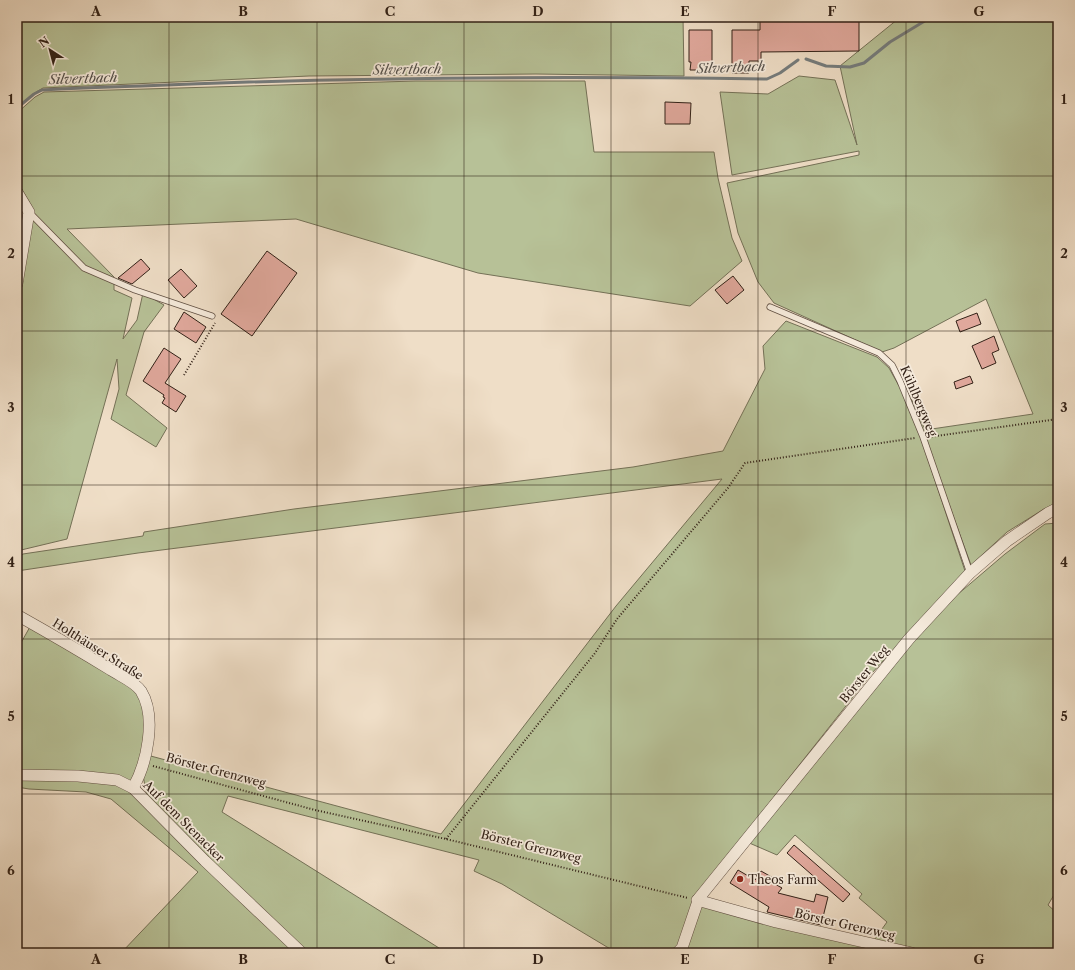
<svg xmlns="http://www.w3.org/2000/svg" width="1075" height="970" font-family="'Libre Caslon Text',serif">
<rect width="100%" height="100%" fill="#efdec7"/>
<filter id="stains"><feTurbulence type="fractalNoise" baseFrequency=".005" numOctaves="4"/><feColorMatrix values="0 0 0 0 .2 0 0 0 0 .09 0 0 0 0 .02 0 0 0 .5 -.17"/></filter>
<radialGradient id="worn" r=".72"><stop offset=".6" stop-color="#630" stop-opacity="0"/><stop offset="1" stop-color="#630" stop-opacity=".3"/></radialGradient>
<g fill="#b7c197" stroke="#747157">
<path d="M17,17h666l1,59 -148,-2 -227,2 -266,12 -7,4 -19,15z"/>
<path d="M943,17h115v485l-14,7 -37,23 -36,33 -45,-123v11l39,118 -93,102 -174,220 -2,8 204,52h-283l-115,-69 -28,-13 5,-11 -251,-64 -6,16 225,141h-139l-160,-150 -5,-28 4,-20 294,79 175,-228 106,-127 -584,74 -121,18v-12l6,-5 120,-18 1,-4 150,-23 339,-42 90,-16 42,-82 -2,-23 23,-25 91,36 12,11 10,18 11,10 15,34 108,-16 -47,-115 -92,49 -12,4 -108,-49 -16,-21 -20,-49 -11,-50 132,-28v-4l-127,24 -12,-83 48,2 31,-18 36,4 22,65 -17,-79 58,-47 32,2z"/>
<path d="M416,81h169l9,71h120l4,26 14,60 10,23 -52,45 -212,-33 -182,-54 -229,10 47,48v13l18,8 -9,41 14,-19 6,-27 21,12 -20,27 -18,63 41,33 -11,19 -45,-28 8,-30 -2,-30 -50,180 -50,12v-246l15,-87 -1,-13 -14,-24v-68l18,-16 9,-5z"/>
<path d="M1058,523v365l-10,17 10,9v39h-137l-49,-10 15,-21 -28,-24 3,-4 -67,-59 -18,20 -30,-13 143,-176 67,-71 48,-41 40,-30z"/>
<path d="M31,625l108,68 7,19 -5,53 -10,24 168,164h-178l77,-81 -87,-73 -25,-7 -57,-3 -12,-2v-137z"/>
</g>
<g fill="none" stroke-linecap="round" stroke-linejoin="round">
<g stroke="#757c7d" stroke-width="3">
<path d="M806,59l20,7 24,1 14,-4 26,-21 38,-23 6,-2"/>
<path d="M17,108l17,-14 8,-4c33,-2 66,-3 99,-4 208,-9 417,-10 626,-7l13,-6 18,-13"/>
</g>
</g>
<g fill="#e0a89c" stroke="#322117">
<path d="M859,20v31l-98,1v9h-12v12h-17v-43h28v-9z"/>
<path d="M689,30h23v40h-22l1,-8h-2z"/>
<path d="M665,102l26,1 -1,21h-25z"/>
<path d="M267,251l30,22 -45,63 -31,-22z"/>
<path d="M141,259l9,10 -18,15 -14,-6z"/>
<path d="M181,269l16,17 -13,12 -16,-18z"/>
<path d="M733,276l11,14 -17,14 -12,-14z"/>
<path d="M184,312l22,15 -10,16 -22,-14z"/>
<path d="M977,313l4,11 -21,8 -4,-11z"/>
<path d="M994,336l5,14 -7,3 4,10 -14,6 -10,-23z"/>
<path d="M164,348l17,11 -16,24 21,13 -10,16 -14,-9 3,-5 -2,-1 1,-2 -21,-14z"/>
<path d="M970,376l3,7 -17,6 -2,-7z"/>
<path d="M794,845l56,49 -7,8 -56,-49z"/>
<path d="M738,870l17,10 6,-9 14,8 -2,4 9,5 -4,5 36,9 2,-8 12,3 -7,28 -54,-13 2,-5 -39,-24z"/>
</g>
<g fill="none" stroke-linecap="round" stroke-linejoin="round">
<defs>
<g id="service">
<path d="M29,212l55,56 51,22 77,26"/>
<path d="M770,307l109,46 13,12 8,16 23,56 47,136"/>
</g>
<g id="minor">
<path d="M17,192l12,20 -12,72"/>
<path d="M17,615c32,18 63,36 94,55 9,6 24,12 30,21 16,26 6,72 -8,97"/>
<path d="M17,775l61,1 39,4 16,8 72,73 97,92"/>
<path d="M697,900l79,22 136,31"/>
<path d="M677,953l5,-5 17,-50 210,-259 61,-66 37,-32 41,-28 10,-5"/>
</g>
</defs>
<use href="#service" stroke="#615043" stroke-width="7"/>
<use href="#minor" stroke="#615043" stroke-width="12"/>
<g stroke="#322117" stroke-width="2" stroke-dasharray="1 2" stroke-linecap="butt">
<path d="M184,375l31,-52"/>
<path d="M929,437l129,-18"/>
<path d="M153,766l162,44 131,29 242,59"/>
<path d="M446,839l149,-186 22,-34 111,-131 17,-25 170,-25"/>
</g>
<use href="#service" stroke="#f5eadb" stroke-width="5.5"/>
<use href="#minor" stroke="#f5eadb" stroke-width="11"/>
</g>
<path fill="none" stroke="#322117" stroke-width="1" stroke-opacity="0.55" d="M169,17v936M317,17v936M464,17v936M611,17v936M758,17v936M906,17v936M17,176h1041M17,331h1041M17,485h1041M17,639h1041M17,794h1041"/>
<circle fill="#8f2418" stroke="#f5eadb" stroke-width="1.5" cx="740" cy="879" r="4"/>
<g text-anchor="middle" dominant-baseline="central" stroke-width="3.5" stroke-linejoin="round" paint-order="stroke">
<g font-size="12" fill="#322117" stroke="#f5eadb">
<text transform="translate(919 401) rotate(67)">Kühlbergweg</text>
<text transform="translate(98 649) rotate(32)">Holthäuser Straße</text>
<text transform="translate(864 674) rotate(-51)">Börster Weg</text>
<text transform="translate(216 770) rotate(15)">Börster Grenzweg</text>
<text transform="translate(184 821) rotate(45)">Auf dem Stenacker</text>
<text transform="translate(531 846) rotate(14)">Börster Grenzweg</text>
<text transform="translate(845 924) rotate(13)">Börster Grenzweg</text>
</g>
<g font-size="12" fill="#322117" stroke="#f5eadb" text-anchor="start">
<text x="748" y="879">Theos Farm</text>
</g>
<g font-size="13" font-style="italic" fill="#534f4a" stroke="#f5eadb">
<text transform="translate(731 67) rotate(-2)">Silvertbach</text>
<text transform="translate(407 69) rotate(-1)">Silvertbach</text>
<text transform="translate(83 78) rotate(-2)">Silvertbach</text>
</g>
</g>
<rect width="1075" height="970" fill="none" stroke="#efdec7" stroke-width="44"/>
<g transform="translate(50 50) rotate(324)" stroke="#f5eadb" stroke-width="3" paint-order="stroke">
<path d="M0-3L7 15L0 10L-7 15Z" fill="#322117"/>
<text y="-6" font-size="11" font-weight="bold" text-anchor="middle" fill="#322117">N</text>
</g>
<rect x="22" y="22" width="1031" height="926" fill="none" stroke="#322117" stroke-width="1.5"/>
<g font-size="13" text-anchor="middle" font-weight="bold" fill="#322117">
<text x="96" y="16">A</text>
<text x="243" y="16">B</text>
<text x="390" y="16">C</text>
<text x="538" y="16">D</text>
<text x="685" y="16">E</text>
<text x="832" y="16">F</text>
<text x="979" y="16">G</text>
<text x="11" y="104">1</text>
<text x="1064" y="104">1</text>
<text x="11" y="258">2</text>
<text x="1064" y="258">2</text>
<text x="11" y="412">3</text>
<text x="1064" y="412">3</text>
<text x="11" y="567">4</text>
<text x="1064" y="567">4</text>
<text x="11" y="721">5</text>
<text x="1064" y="721">5</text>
<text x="11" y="875">6</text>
<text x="1064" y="875">6</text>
<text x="96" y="964">A</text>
<text x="243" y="964">B</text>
<text x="390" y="964">C</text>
<text x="538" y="964">D</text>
<text x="685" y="964">E</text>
<text x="832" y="964">F</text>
<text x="979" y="964">G</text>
</g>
<rect width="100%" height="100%" filter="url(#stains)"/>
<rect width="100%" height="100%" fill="url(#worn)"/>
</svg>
